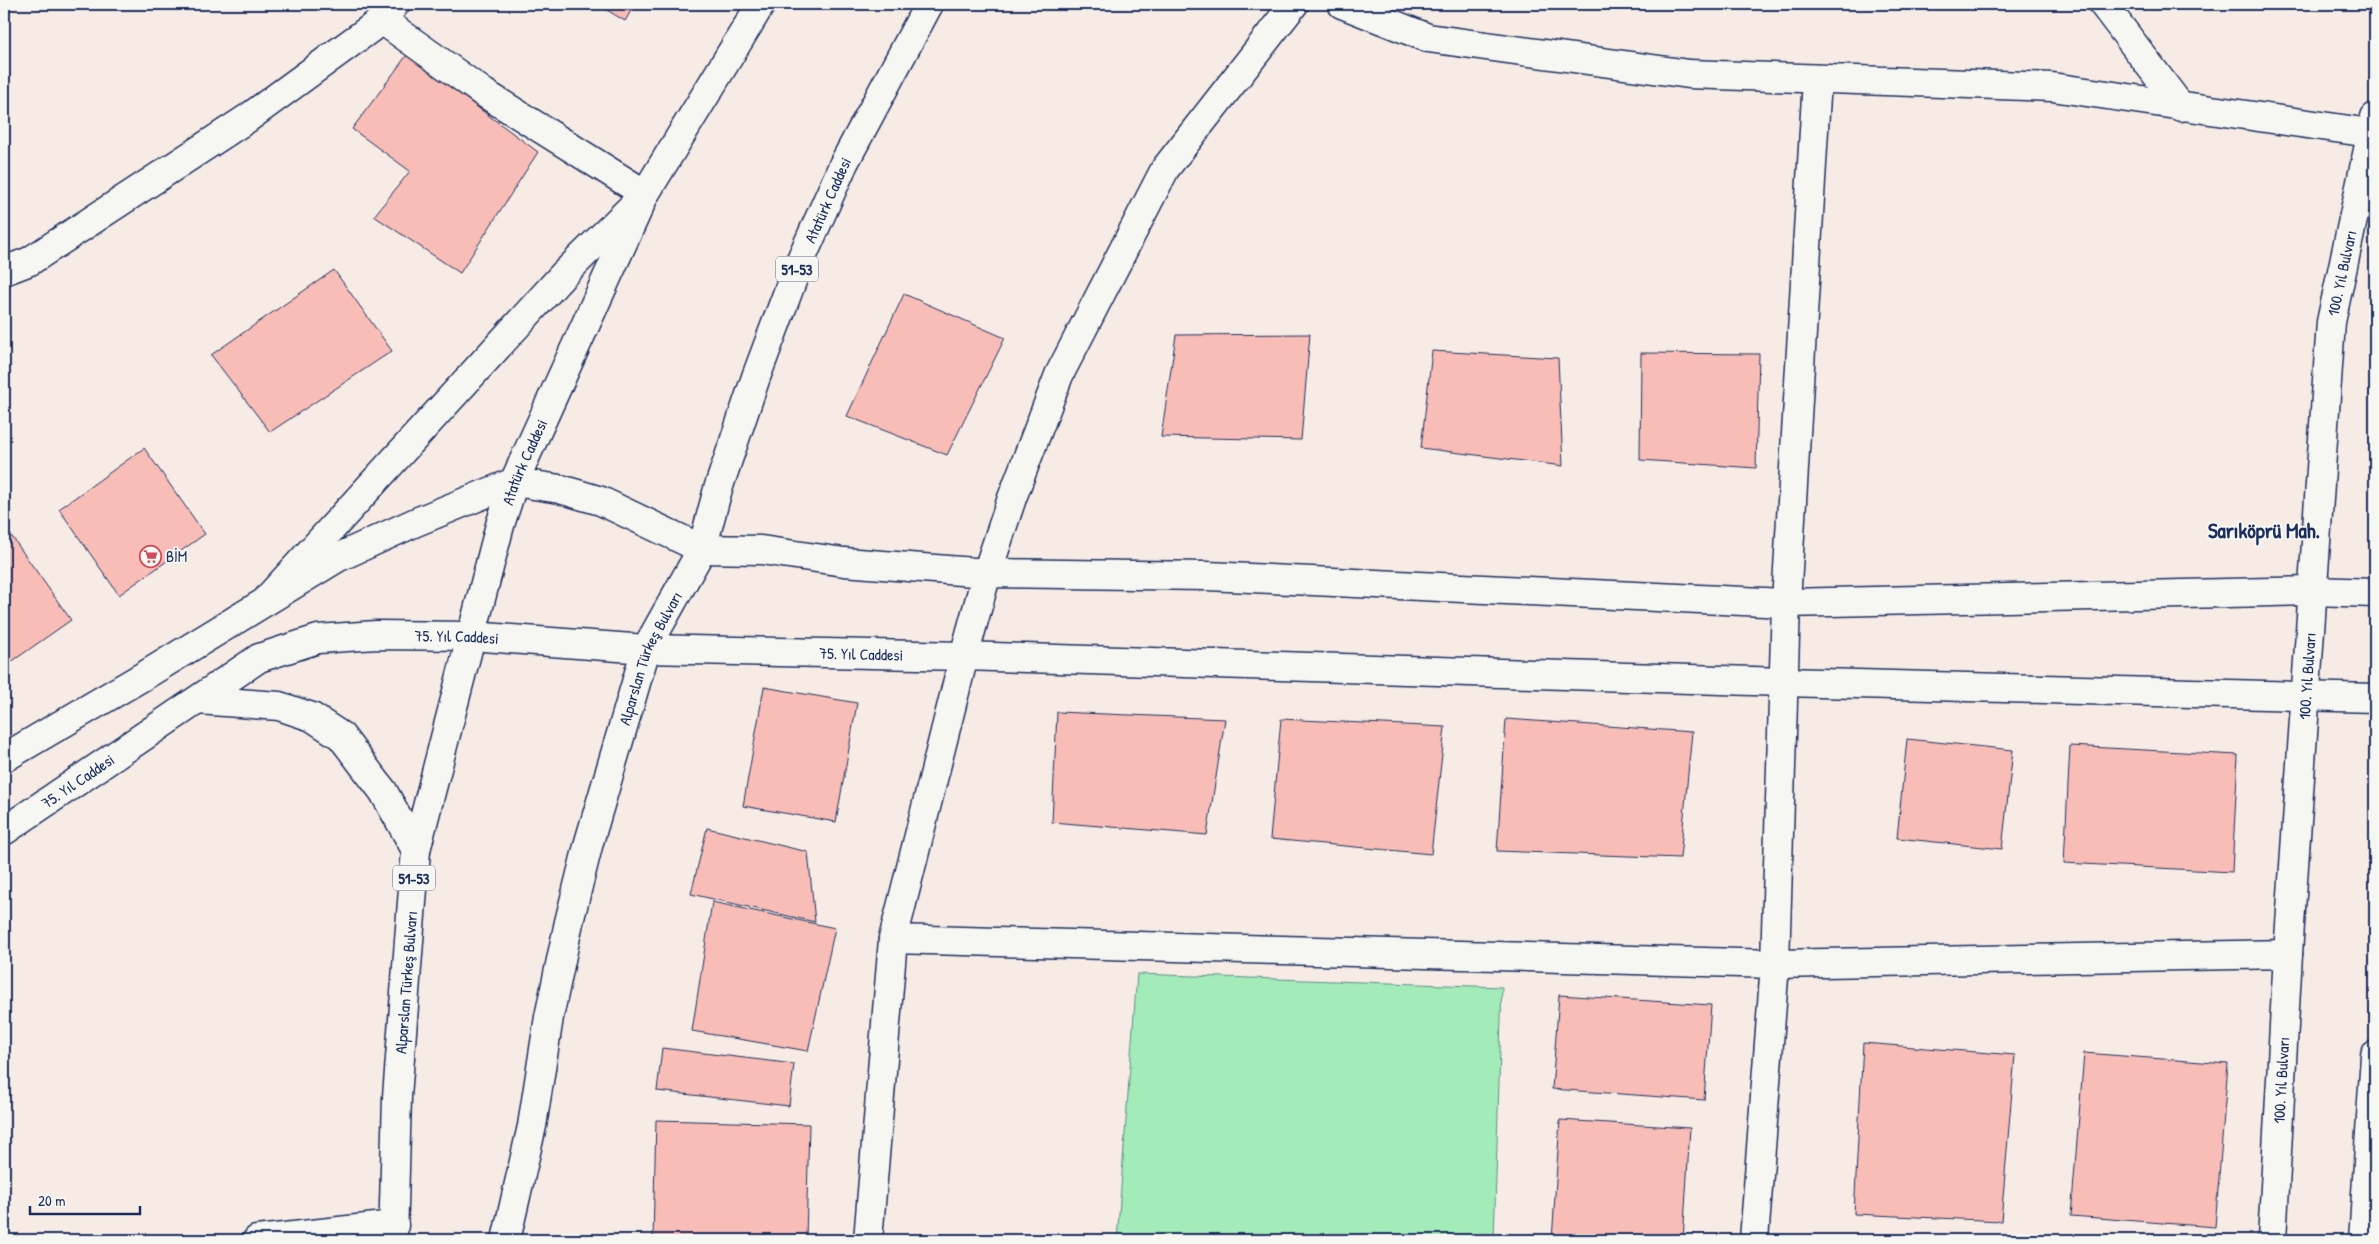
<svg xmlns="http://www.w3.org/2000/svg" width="2379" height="1244" font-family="'Patrick Hand',sans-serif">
<rect width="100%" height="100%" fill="#f7ebe6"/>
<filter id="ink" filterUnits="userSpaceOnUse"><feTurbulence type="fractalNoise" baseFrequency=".02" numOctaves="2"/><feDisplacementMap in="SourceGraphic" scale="10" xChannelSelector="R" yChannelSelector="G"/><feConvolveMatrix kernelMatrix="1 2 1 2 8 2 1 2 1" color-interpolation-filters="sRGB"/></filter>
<g filter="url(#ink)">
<path fill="#a3ebb9" stroke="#5f8d8c" d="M1137,974l365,13 -8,253h-377z"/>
<g fill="#f9bdb7" stroke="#1b2f5e">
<path d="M597,4h38l-10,17z"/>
<path d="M407,55l131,97 -78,121 -86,-57 36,-45 -58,-42z"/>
<path d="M334,270l58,81 -122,81 -59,-77z"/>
<path d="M904,294l101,44 -58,117 -100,-39z"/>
<path d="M1310,334l-9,106 -140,-3 15,-102z"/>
<path d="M1432,351l126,7 5,108 -142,-18z"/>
<path d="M1641,353l118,1 -3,114 -116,-8z"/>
<path d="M144,448l61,86 -86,61 -60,-86z"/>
<path d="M10,534l61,86 -67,47v-128z"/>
<path d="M764,687l93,16 -21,119 -93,-16z"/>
<path d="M1057,712l168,7 -18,116 -155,-13z"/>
<path d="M1281,719l164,8 -14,127 -161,-15z"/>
<path d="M1506,719l186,13 -12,126 -183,-7z"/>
<path d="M1907,739l106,11 -11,99 -105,-11z"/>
<path d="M2070,746l168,9 -6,117 -168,-9z"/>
<path d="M707,828l101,24 7,70 -124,-28z"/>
<path d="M712,902l123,26 -27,123 -116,-20z"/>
<path d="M1559,995l152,10 -7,95 -152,-11z"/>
<path d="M1863,1043l152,12 -14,166 -147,-7z"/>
<path d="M662,1048l132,16 -5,42 -132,-15z"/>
<path d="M2084,1053l144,11 -13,163 -144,-11z"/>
<path d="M656,1120l153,4 -3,116h-153z"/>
<path d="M1560,1120l130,8 -7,112h-131z"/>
</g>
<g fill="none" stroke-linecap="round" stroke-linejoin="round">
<defs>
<g id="minor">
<path d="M1342,4l86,34 261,36 363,13 318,46"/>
<path d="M2103,4l78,103"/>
<path d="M382,20l102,73 161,101"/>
<path d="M4,271l26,-10 218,-143 134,-98 13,-16"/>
<path d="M4,758l143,-84 190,-116 79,-36 98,-40 46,7 41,12 101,48 59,1 83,12 143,11 220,3 579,27 527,-12 62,2"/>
<path id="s1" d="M4,831l255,-173 59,-19 58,-4 94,1 176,13 318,7 820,26 591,16"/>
<path d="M893,939l882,25 513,-10"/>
<path d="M257,1240l137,-15"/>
<path d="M868,1240l25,-301 71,-283 23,-83 25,-75 47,-123 106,-206 129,-165"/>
<path d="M1754,1240l21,-276 11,-361 31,-524"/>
</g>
<g id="major">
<path d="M269,597l295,-323 69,-68"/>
<path d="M198,700l81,6 33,11 29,19 42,55 33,59"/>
<path id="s2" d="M393,1240l4,-143 19,-247 84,-325 14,-43 131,-288 116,-190"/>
<path id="s3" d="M506,1240l26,-114 17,-109 20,-95 20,-80 57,-193 56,-100 16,-60 38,-112 39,-104 49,-110 85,-159"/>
<path id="s4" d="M2272,1240l16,-286 43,-632 44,-205"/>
<path d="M2363,1240l12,-185"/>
</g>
</defs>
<use href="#minor" stroke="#1b2f5e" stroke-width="31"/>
<use href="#major" stroke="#1b2f5e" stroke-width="31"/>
<use href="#minor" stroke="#f6f6f2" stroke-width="28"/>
<use href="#major" stroke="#f6f6f2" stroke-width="28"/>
</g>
</g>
<defs>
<symbol id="supermarket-ring" viewBox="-11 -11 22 22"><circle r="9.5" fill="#f6f6f2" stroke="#d1495b" stroke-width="1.5"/><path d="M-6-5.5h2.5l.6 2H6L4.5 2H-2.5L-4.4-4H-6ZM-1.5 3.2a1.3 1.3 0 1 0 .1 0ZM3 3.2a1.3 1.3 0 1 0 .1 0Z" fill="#d1495b"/></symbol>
</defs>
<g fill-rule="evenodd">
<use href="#supermarket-ring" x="138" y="544" width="25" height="25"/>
</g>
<g text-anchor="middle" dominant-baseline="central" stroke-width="4" stroke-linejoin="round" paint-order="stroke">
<g fill="#f6f6f2" stroke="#5d6b8a" stroke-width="1">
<rect x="776" y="256.5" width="42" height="25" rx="4"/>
<rect x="393" y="865.5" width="42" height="25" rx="4"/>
</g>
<g font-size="15" font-weight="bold" fill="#1b2f5e">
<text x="797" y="269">51-53</text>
<text x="414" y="878">51-53</text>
</g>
<g font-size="16" fill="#1b2f5e" stroke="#f6f6f2">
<text stroke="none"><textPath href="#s3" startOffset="1094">Atatürk Caddesi</textPath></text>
<text stroke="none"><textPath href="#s4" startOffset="970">100. Yıl Bulvarı</textPath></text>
<text stroke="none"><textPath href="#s2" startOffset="794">Atatürk Caddesi</textPath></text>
<text stroke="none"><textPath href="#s1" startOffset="509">75. Yıl Caddesi</textPath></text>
<text stroke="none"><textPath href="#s1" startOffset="914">75. Yıl Caddesi</textPath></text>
<text stroke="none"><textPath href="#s3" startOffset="601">Alparslan Türkeş Bulvarı</textPath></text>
<text stroke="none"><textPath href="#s4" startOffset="565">100. Yıl Bulvarı</textPath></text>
<text stroke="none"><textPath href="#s1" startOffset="89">75. Yıl Caddesi</textPath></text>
<text stroke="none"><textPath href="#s2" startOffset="258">Alparslan Türkeş Bulvarı</textPath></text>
<text stroke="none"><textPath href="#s4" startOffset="160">100. Yıl Bulvarı</textPath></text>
</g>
<g font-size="16" fill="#1b2f5e" stroke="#f6f6f2" text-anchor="start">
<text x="166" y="556">BİM</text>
</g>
<g font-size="21" font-weight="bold" fill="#1b2f5e" stroke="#f6f6f2">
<text x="2264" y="530">Sarıköprü Mah.</text>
</g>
</g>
<rect width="2379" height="1244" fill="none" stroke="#f6f6f2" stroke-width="20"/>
<rect x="10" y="10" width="2359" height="1224" fill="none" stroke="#1b2f5e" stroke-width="2" filter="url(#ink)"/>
<path d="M30 1206v8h110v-8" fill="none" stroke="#1b2f5e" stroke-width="2.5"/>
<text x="38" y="1206" font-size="15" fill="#1b2f5e" stroke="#f6f6f2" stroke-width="4" paint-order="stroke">20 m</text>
</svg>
